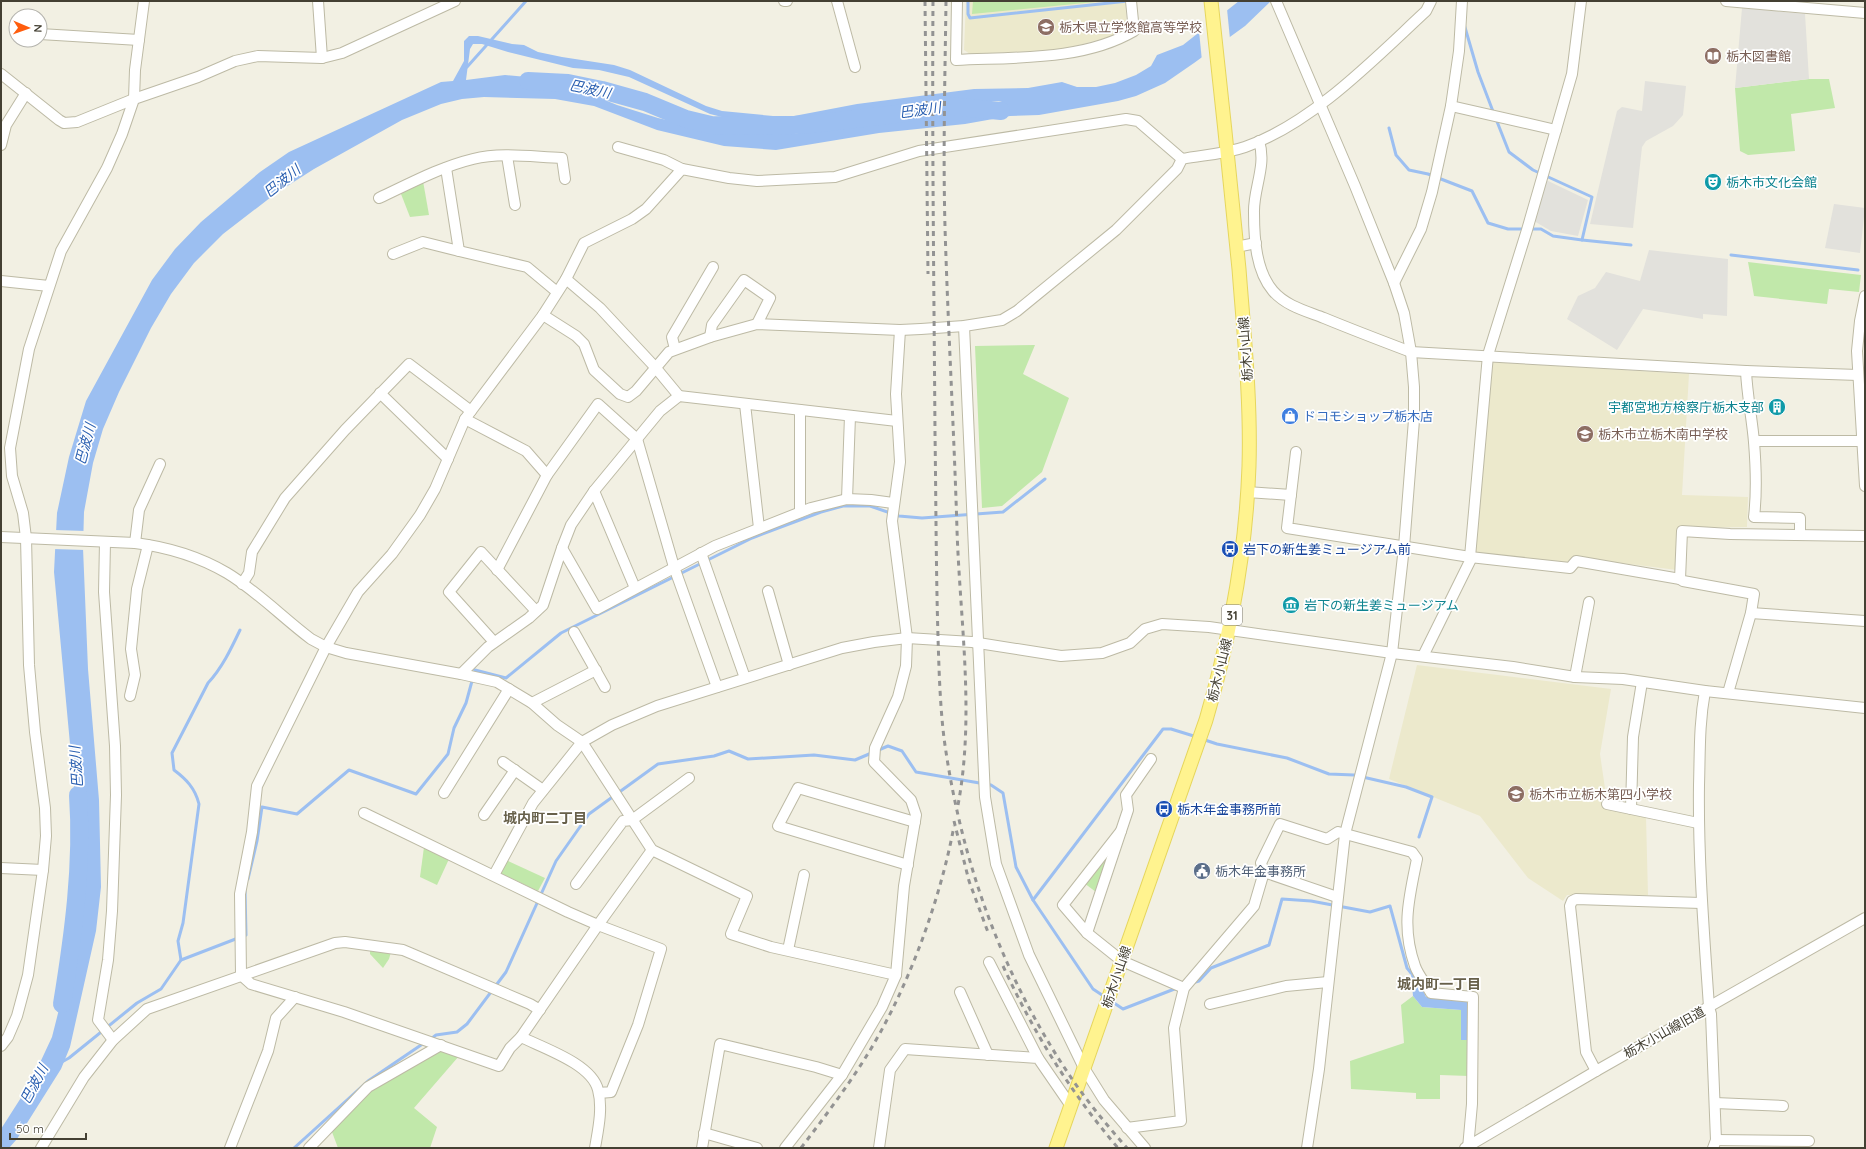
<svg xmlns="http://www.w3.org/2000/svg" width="1866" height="1149" font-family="Quicksand,'Noto Sans JP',sans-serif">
<rect width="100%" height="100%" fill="#f2f0e3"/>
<g fill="#ece9cc">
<path d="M966,1h159l2,23 -2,6 -5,4 -60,16 -90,4 -6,-4z"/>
<path d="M1490,362l199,12 -7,121 66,2 -1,30 -68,1 -2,42 -103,-13 -10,7 -89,-11z"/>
<path d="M1417,665l194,24 -11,65 8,55 38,8 2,78h-81l-4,6 -35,-23 -48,-62 -91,-37z"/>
</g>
<g fill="#c1e8aa">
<path d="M973,1h132l-133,13z"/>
<path d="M1809,79h20l6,29 -44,6 4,37 -47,4 -8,-4 -5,-63z"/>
<path d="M423,181l6,34 -19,2 -9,-23z"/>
<path d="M1748,262l113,13 -2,17 -30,-3 -2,15 -73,-8z"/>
<path d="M1035,345l-12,29 46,24 -27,74 -40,34 -20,2 -7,-162z"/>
<path d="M1112,846l-16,46 -12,-9z"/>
<path d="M424,847l25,12 -12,26 -17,-8z"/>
<path d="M506,860l39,18 -7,13 -38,-18z"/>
<path d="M370,950l21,2 -2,7 -6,9 -13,-14z"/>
<path d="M1413,996l9,11 39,3v29l9,1 -1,36 -29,-1v24h-24v-6l-65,-4 -1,-28 54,-18 -3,-38z"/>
<path d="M442,1049l17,7 -45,52 23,19 -7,21h-92l-6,-16 38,-40z"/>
</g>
<g fill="#e2e1dc">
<path d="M1742,8l63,6 4,65 -74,9z"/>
<path d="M1645,81l41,5 -3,29 -10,11 -27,15 -4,6 -9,81 -43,-4 27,-113 5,-4 20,4z"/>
<path d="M1546,180l42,20 -10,36 -27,-5 -17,-10z"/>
<path d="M1834,204l31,4 -5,45 -35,-5z"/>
<path d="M1649,250l79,9 -1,57 -24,-2v5l-60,-10 -26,41 -50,-31 11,-23 17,-8 11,-16 34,9z"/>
</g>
<g fill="#9cbff1" fill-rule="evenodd">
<path d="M1239,1h32l-26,25 -51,37 -29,20 -29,13 -18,5 -79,14 -29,1 -45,8 -86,9 -103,17 -52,-4 -67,-16 -63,-24 -39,-7 -71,-2 -22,2 -21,5 -39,16 -88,49 -39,25 -52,40 -29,29 -23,31 -20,34 -32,64 -16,37 -10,34 -9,49 -1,36 5,121 11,131 2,87 -5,44 -26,116 -9,22 -44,70 -8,9h-8v-19l30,-47 21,-45 21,-83 7,-56 2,-61 -8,-50 -20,-215 3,-59 12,-56 17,-56 66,-121 23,-31 26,-27 59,-50 29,-20 152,-70 12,-1 11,-20v-20l5,-5h9l34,8 12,1 14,7 24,5 52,8 16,5 76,36 16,5 51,5h21l63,-12 117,-15 54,-1 34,-6 15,5h19l19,-4 21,-8 15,-9 6,-11 26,-10zM473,44h9l26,8 65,16 26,2 30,7 81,37 40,10 60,-1 71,-13 90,-9h31l-33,9 -111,14 -66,10h-45l-41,-5 -48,-11 -41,-13 -44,-18 -35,-9 -33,-3 -39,5 4,-31z"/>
<path d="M1411,974h5l10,23 37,2 6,4 1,37h-9v-30l-39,-3 -9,-11z"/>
</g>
<g fill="#f2f0e3">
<path d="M1227,9l3,30 -28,22 -3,-30z"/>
<path d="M54,530l32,1 -1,19 -32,-1z"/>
</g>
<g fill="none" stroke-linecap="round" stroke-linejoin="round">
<g stroke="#9cbff1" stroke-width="3">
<path d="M968,1v13l2,4 158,-17"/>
<path d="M1464,24l14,48 16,42"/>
<path d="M467,67l59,-66"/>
<path d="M1496,119l13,33 24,18 59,27 -10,43 49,5"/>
<path d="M1389,128l7,27 13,15 19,4 44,17 16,32 20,6h33l12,7 29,4"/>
<path d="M1731,255l127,15"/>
<path d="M1202,739l15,5 70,14 42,16 25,1 52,12 26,10 -13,40"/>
<path d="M248,879l9,-38 5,-34 35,7 52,-44 67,24 32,-40 6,-26 12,-25 9,-33 31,8 55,-45 191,-95 69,-26 22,-6h27l29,10 23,2 81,-6 42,-33"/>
<path d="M1033,900l130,-171h8l26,8"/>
<path d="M181,960l65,-25 -1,-45"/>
<path d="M1192,983l7,-2 12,-13 58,-23 13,-46 29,2 59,11 20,-6 17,62 4,5"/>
<path d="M1111,1001l12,8 54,-21"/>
<path d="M431,1039l5,-4 21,-3 10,-8 39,-52 50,-111 33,-47 69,-50 56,-8 15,-5 19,8 66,-4 41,5 33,-14 14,5 14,21 75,13 12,8 13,74 17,33 60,89 12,8"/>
<path d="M60,1063l9,-5 68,-55 24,-14 20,-29 -3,-19 5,-18 16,-119c-4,-16 -13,-25 -25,-34l-2,-17 36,-70c14,-15 23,-34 32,-53"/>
<path d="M294,1148l74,-67 56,-38"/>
</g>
<g stroke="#9cbff1" stroke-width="18">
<path d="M528,81l40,2 34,7 43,12 41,17 25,6 64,1 37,-2 93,-11 44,-7 52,5"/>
<path d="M62,1004c11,-68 21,-139 16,-209"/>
</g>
<defs>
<g id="minor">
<path d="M318,1l4,57"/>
<path d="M784,1h3"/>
<path d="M837,1l18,66"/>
<path d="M957,1l-1,59c58,-3 127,1 178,-29l-3,-30"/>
<path d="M1276,1l79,185 39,97 10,30 7,39 3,35v33l-10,127 -12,106 -47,181 -26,235 -12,79"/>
<path d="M1726,1l139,12"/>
<path d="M40,34l99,6"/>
<path d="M1,74l58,46 5,3 13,-1 57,-23 64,-22 37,-16 23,-5 64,2 20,-5 113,-52"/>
<path d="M1451,106l105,24"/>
<path d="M1259,141c8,25 -6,48 -5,72 0,26 2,58 19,78 13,15 33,20 51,27 29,12 58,23 87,34l335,19 112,4"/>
<path d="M1,145l5,-20 20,-32"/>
<path d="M618,147l46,13 18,9"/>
<path d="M507,156l8,49"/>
<path d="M446,168l13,83"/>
<path d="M379,198c30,-14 61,-31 94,-39 28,-7 60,-2 89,-1l3,21"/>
<path d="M1236,247l20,-4"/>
<path d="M393,254l30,-12 36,9 68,16 30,25"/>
<path d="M566,279l34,29 55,59 24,29"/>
<path d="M1,281l48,5"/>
<path d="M1394,283l27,-54 11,-37 19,-86 8,-55 3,-50"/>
<path d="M1865,296l-5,25 -3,30 8,135"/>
<path d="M543,315l33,21 8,8 10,26 26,24 8,3 8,-6 33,-39 41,-15 47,-13 143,6 21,-1 43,-3 38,-6 15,-9 99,-81 61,-61 5,-10c21,-4 43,-5 63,-12 68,-24 129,-88 181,-136l5,-10"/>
<path d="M964,326l21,471 11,67 33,91 55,113 20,32 41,48"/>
<path d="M710,337l2,-12 32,-45 26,18 -13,26"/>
<path d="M675,349l-3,-12 41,-70"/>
<path d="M1746,371c1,24 6,47 8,71 2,25 3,50 0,75l46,1v16"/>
<path d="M380,393l68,66"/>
<path d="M745,404l14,124"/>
<path d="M465,419l61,32 21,24"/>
<path d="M1754,441h108"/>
<path d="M1296,452l-9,76 183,29 100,11 6,-7 104,18 3,2 71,13 -3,19 -23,80"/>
<path d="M594,491l41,97"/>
<path d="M1247,492l44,3"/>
<path d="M847,499l3,-83"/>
<path d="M800,512v-102"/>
<path d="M1,537l134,6c32,4 63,13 92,30 30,18 56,45 84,66l15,8 20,6 115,21 36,8 35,21 25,22 25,17 70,108 95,46 -16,38 40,13 125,28"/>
<path d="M105,542l-1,50 11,154 1,49 -4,116 -4,49 -10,60 15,20"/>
<path d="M135,543l4,-33 21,-46"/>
<path d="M562,548l9,-23 23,-34 66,-80 19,-15 218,25"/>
<path d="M701,553l44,125"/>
<path d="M1470,557l18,-202 39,-125 45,-156 9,-73"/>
<path d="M497,570l50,-95 51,-71 39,35 37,128 43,120"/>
<path d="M1680,579l2,-48 48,3 135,2"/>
<path d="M242,584l7,-11 3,-21 33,-54 60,-68 64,-66 62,47"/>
<path d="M768,591l21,74"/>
<path d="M1751,613l114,8"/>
<path d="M574,632l31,55"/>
<path d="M494,642l-45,-50 32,-40 55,59"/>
<path d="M1423,656l49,-99"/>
<path d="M461,674l27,-27 41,-29 14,-13 19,-57 35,61 118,-63 96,-38 36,-9 24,1 22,3"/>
<path d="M1575,677l14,-75"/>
<path d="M1705,691c-6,33 -5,61 -6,94 -1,74 5,148 10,222l2,7 5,126 -3,8"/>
<path d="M130,696l5,-21 -4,-26 6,-60 11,-44"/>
<path d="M532,703l64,-33"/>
<path d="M503,762l40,28"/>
<path d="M444,793l65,-104"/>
<path d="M1607,804l91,19"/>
<path d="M1631,809l2,-72 9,-55"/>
<path d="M364,813l204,99 30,13 63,24 -23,76 -27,67 -12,1"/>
<path d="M484,815l31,-45"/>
<path d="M1121,831l-58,74 24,28 35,28 62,27"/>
<path d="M652,850l-54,75 -77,112 -11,11 -11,18 -155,-54 -93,-28 -10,-9 -1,-81 12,-62 5,-46 69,-139 32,-55 34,-38 28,-39 15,-26 30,-70 78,-104 23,-36 18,-36 48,-24 14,-10 36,-40 47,9 28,3 78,-4 84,-26 207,-32 12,2 44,38"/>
<path d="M908,865l-130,-39 20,-38 117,34"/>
<path d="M1,868l42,2"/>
<path d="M1264,872l-3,-9 19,-39 47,15 11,-7 74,20 5,7c-8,39 -16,68 -2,107 3,9 11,18 16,27l42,4 -1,107 -4,44"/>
<path d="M494,875l39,-72 49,-61 30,-17 45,-19 185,-58 32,-6 33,-4 65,4 89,14 41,-3 28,-10 15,-14 17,-5 47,3 183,26 121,14 62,10 48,2 82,12 160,17"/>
<path d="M576,884l47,-63 9,-1 57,-42"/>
<path d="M1087,933l41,-123 -2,-15 25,-36"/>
<path d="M788,950l16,-75"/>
<path d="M989,962l49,96"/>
<path d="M960,992l28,63"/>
<path d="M1210,1004l76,-18 42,-4"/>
<path d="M521,1037c22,11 71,27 77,53 5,18 0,40 -3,58"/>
<path d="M1,1046l7,-9 9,-21 11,-41 15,-105 3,-34 -1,-28 -10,-76 -6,-67 -3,-127 -3,-25 -11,-37 -2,-28 19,-99 32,-98 46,-83 15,-34 12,-35 1,-29 9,-69"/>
<path d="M1596,1071l-10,-19 -16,-146 2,-5 4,-2 125,4"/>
<path d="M1715,1103l68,3"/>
<path d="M1127,1128l54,-7 -7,-93 10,-40 70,-82 10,-34 73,25"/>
<path d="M704,1133l53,15"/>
<path d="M1716,1140l93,1"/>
<path d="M41,1148l43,-71 29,-37 34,-31 188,-66 10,-1 58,8 127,54 10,6"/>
<path d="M230,1148l38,-97 8,-33 19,-21"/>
<path d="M309,1148l59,-61 73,-42"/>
<path d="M702,1148l18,-104 96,23 26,8"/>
<path d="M785,1148l57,-73 40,-68 14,-32 8,-89 12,-71 -5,-15 -37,-38 1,-14 23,-51 8,-31 1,-28 -15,-117 8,-59 -4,-68 4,-64"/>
<path d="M879,1148l11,-78 15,-21 133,9 33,48"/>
<path d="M1465,1148l131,-77 269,-153"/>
</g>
<path id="major" d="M1056,1148l150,-428c24,-82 40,-168 43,-254 2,-66 -5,-131 -10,-197 -9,-89 -18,-179 -28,-268"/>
</defs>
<use href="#minor" stroke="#bdbaa5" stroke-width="12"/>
<use href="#major" stroke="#e6d65d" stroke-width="15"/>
<use href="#minor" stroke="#fff" stroke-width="10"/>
<use href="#major" stroke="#fff38f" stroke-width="13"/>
<g stroke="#939393" stroke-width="3" stroke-dasharray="5 5" stroke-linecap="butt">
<path d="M925,1l3,273"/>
<path d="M933,1c-1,144 1,288 2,432 1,68 1,136 3,204 1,33 2,68 6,101 16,119 57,235 124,335 17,26 38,51 59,75"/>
<path d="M946,1c-1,75 -3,151 -1,226 3,101 9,202 12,303 3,91 18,185 1,275"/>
<path d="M954,821l15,60 20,54"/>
<path d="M1003,966c32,69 66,124 115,182"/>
<path d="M801,1148c22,-29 44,-58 63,-88 42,-66 76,-158 90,-234"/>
</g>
</g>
<defs>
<symbol id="school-disc" viewBox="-11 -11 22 22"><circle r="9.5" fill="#8d6e63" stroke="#fff"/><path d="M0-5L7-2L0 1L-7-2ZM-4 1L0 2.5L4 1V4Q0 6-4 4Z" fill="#fff"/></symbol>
<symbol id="library-disc" viewBox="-11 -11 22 22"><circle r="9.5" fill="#8d6e63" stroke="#fff"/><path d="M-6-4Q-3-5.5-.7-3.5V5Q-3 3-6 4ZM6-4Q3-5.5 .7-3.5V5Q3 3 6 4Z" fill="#fff"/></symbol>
<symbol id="theatre-disc" viewBox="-11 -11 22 22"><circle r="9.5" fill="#0f9aa8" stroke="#fff"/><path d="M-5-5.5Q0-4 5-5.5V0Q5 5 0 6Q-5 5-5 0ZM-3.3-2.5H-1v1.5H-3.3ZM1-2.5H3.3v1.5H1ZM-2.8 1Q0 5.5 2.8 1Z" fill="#fff"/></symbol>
<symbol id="building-disc" viewBox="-11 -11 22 22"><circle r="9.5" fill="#0f9aa8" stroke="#fff"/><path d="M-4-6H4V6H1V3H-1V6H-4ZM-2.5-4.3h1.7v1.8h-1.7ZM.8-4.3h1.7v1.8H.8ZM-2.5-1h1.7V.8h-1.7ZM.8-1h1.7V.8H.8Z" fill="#fff"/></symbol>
<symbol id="shop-disc" viewBox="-11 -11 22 22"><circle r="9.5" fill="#3f7fe0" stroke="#fff"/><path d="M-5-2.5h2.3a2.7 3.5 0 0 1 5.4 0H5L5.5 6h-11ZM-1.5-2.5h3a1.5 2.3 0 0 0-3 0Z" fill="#fff"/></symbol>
<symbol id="bus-disc" viewBox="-11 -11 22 22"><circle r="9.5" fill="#1a4fb4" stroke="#fff"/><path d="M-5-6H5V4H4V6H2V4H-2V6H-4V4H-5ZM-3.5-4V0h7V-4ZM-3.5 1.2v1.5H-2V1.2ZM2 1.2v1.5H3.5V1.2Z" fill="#fff"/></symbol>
<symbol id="museum-disc" viewBox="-11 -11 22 22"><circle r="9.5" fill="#0f9aa8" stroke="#fff"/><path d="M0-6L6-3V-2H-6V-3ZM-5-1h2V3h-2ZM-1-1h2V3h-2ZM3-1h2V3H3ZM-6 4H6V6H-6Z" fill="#fff"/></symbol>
<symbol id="civic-disc" viewBox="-11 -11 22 22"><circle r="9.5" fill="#5c6f8a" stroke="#fff"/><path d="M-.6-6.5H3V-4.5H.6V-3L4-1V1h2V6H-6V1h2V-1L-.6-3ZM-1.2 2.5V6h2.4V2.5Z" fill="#fff"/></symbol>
</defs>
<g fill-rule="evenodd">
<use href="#school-disc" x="1036" y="17" width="20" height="20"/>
<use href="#library-disc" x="1703" y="46" width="20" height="20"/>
<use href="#theatre-disc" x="1703" y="172" width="20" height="20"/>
<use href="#building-disc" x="1767" y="397" width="20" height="20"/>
<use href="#shop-disc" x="1280" y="406" width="20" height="20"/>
<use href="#school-disc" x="1575" y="424" width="20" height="20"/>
<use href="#bus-disc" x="1220" y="539" width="20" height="20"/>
<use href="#museum-disc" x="1281" y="595" width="20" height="20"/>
<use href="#school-disc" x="1506" y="784" width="20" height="20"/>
<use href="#bus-disc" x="1154" y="799" width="20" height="20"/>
<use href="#civic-disc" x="1192" y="861" width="20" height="20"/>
</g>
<g text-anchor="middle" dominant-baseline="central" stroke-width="3.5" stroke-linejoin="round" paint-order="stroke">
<rect fill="#fff" stroke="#7c7970" stroke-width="1" x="1222" y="605" width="20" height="20" rx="3"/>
<g font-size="12" font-weight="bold" fill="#444033">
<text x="1232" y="615">31</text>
</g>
<g font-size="13" fill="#785e54" stroke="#fff" text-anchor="start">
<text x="1059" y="27">栃木県立学悠館高等学校</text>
<text x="1726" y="56">栃木図書館</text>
<text x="1598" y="434">栃木市立栃木南中学校</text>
<text x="1529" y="794">栃木市立栃木第四小学校</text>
</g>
<g font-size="13" fill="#0d838f" stroke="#fff" text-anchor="start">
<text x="1726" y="182">栃木市文化会館</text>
<text x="1764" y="407" text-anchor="end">宇都宮地方検察庁栃木支部</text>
<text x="1304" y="605">岩下の新生姜ミュージアム</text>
</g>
<g font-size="13" fill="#444033" stroke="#fff">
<text transform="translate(1245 349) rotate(-94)">栃木小山線</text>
<text transform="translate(1219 670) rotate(-76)">栃木小山線</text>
<text transform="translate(1116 977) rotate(-71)">栃木小山線</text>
<text transform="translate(1664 1032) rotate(-29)">栃木小山線旧道</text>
</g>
<g font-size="13" fill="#366cbe" stroke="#fff" text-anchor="start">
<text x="1303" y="416">ドコモショップ栃木店</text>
</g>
<g font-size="13" fill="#164399" stroke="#fff" text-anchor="start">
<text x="1243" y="549">岩下の新生姜ミュージアム前</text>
<text x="1177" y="809">栃木年金事務所前</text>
</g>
<g font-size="13" fill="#4e5e75" stroke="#fff" text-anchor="start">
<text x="1215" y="871">栃木年金事務所</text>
</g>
<g font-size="14" font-style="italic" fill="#2b60b1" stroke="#fff">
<text transform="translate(590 89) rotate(12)">巴波川</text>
<text transform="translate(920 110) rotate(-8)">巴波川</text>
<text transform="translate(282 181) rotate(-39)">巴波川</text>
<text transform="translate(85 444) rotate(-75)">巴波川</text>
<text transform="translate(76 767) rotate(-94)">巴波川</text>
<text transform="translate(34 1084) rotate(-62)">巴波川</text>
</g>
<g font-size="14" font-weight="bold" fill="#67604a" stroke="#fff">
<text x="545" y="818">城内町二丁目</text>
<text x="1439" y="984">城内町一丁目</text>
</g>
</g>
<rect width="1866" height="1149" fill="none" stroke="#444033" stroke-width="4"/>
<g transform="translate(28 28) rotate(92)"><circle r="19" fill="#ffffff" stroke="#b4b3ad"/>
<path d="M0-3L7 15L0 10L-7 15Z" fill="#ff5d0d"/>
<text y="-6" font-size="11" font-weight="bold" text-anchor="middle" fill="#444033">N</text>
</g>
<path d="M10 1133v6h76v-6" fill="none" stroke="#444033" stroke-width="2"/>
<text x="16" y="1133" font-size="12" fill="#444033" stroke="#ffffff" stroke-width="3" paint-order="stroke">50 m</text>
</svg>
